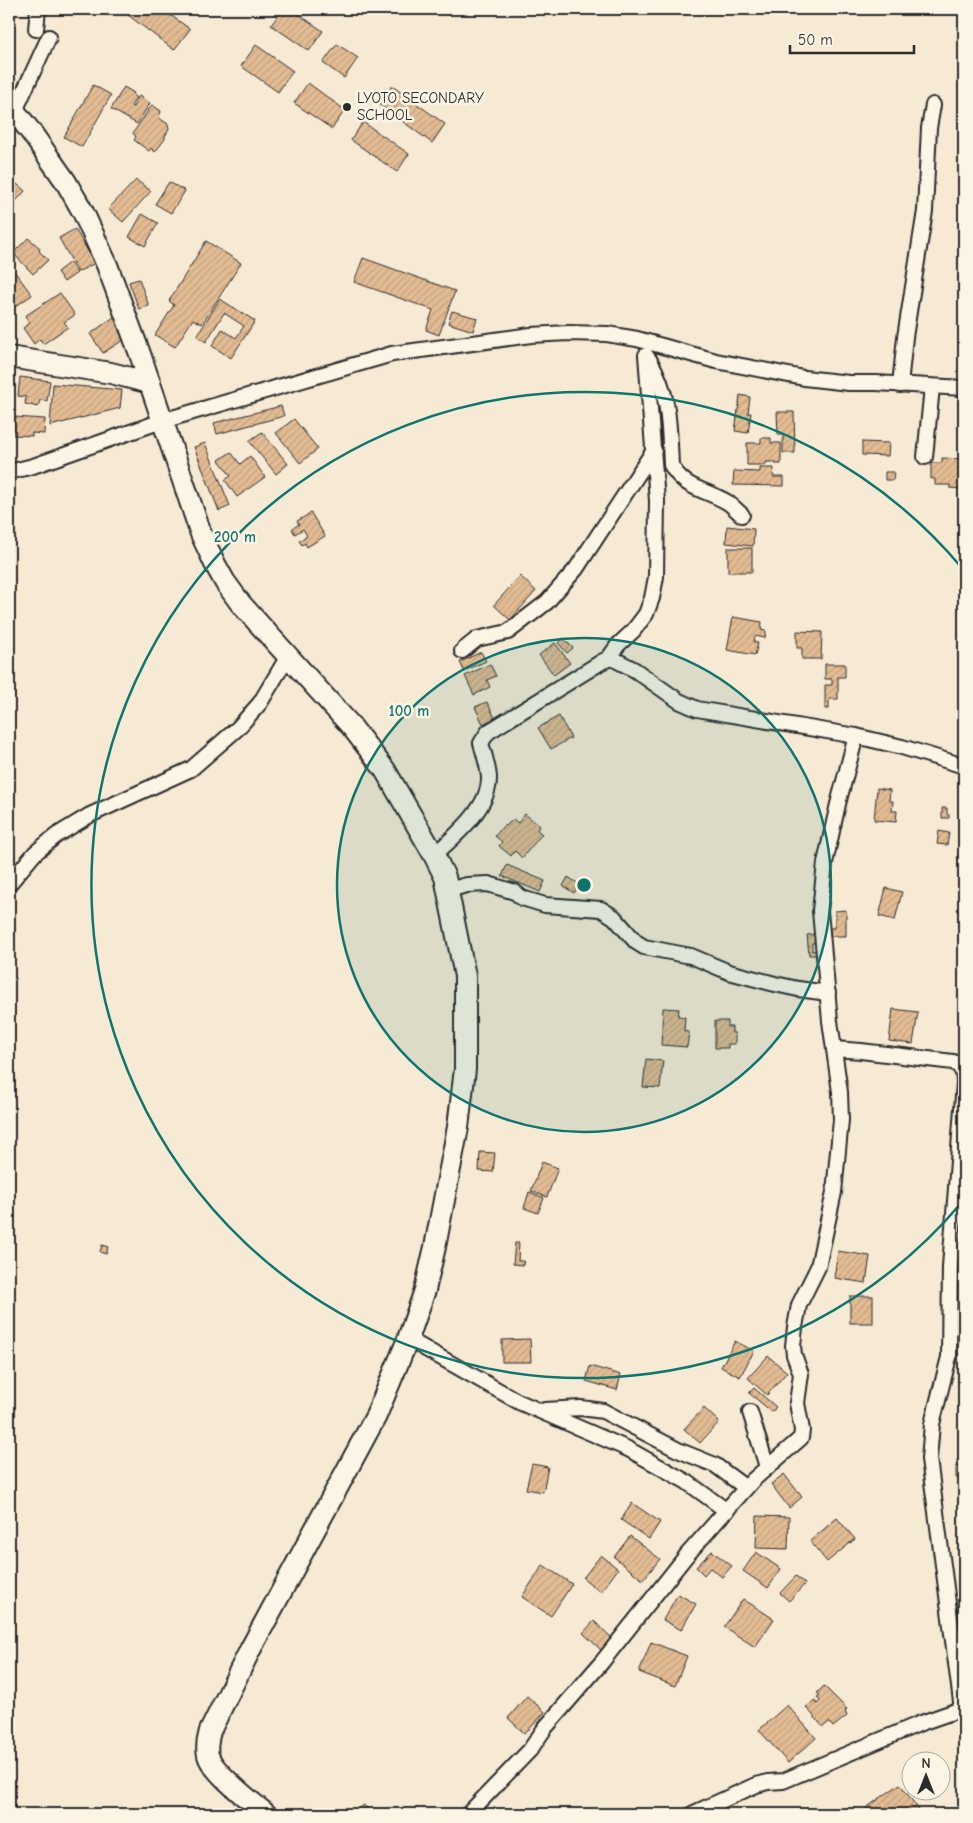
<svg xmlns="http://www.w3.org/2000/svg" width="973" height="1823" font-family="'Comic Neue',sans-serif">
<defs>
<pattern id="building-hatch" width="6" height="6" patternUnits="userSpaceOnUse" patternTransform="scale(1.25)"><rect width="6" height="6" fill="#e3bc93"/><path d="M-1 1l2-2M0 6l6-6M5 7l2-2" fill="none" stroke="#c3a27f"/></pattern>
</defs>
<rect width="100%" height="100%" fill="#f7ead5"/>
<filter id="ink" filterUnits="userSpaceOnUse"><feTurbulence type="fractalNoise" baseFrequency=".02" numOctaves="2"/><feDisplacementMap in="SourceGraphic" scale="10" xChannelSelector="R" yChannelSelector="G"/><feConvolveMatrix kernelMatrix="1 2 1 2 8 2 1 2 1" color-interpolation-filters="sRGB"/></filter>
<g filter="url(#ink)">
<g fill="url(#building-hatch)" stroke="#2b2b2b">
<path d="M120,9h42l28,20 -16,21z"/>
<path d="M283,9h8l32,22 -14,20 -38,-26z"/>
<path d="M9,26l6,5 -6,8z"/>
<path d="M337,44l21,14 -14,20 -21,-15z"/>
<path d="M256,45l37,26 -15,21 -37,-26z"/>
<path d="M308,83l37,27 -13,19 -38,-26z"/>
<path d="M93,85l18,10 -29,52 -18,-10z"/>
<path d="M392,86l53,38 -13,19 -53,-39z"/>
<path d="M124,87l10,6 -1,2 3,3 -5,8 2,1 6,-11 11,7 -13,21 -26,-15z"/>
<path d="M152,105l9,6 -2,7 9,6 1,5 -4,7v3l-10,13 -4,-4 -2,3 -15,-11 2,-3 -3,-4z"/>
<path d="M363,122l46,32 -12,18 -46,-32z"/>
<path d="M10,178l15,13 -9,10 -7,-6v-15z"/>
<path d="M136,180l15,11 -28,31 -15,-13z"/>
<path d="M169,182l16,9 -14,22 -16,-9z"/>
<path d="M142,214l16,9 -13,23 -16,-9z"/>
<path d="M75,229l20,34 -17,9 -19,-34z"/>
<path d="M28,238l12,10 -1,3 9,9 -15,14 -20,-21z"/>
<path d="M206,241l35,22 -39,61 -9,-5 -18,28 -20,-12 19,-30 -5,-4z"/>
<path d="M363,258l92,33 -16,44 -13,-5 7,-20 -79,-28z"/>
<path d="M70,262l7,11 -13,9 -7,-10z"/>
<path d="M15,272l17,23 -23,16v-35z"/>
<path d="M139,279l10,27 -10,3 -10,-27z"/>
<path d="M60,293l15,22 -11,7 4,5 -25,17 -3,-5 -6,5 -11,-16 7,-5 -5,-7z"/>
<path d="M220,299l35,22 -24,37 -19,-12 10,-17 14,9 8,-12 -20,-13 -18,29 -9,-6z"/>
<path d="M452,311l25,7 -4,13 -25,-8z"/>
<path d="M114,317l14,20 -25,16 -13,-19z"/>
<path d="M20,377l30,4 -3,20 -7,-1 -2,7 -13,-3 1,-7 -8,-1z"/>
<path d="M53,384l69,6 -2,18 -70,18z"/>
<path d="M740,395l10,2 -2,16h3l-3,20 -13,-2z"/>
<path d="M281,406l3,10 -67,18 -3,-11z"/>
<path d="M777,412h17l1,41h-12v-18h-5z"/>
<path d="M14,417l31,2 -1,15 -12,-1v3l-19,-1z"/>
<path d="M294,419l24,30 -18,14 -24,-30z"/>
<path d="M262,432l26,32 -12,10 -27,-33z"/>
<path d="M761,438h10v5h10v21h-6v-2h-9v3h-19v-22h14z"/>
<path d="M862,442l27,1 -1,13 -26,-1z"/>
<path d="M205,443l25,63 -11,5 -25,-64z"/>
<path d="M231,452l9,12 10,-8 15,21 -28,20 -12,-17 6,-4 -12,-16z"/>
<path d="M942,458l21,1 -1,30 -12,-1v-3h-15v-6h-4v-16h11z"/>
<path d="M760,468h14l-1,9h11v9l-51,-1 1,-14 26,1z"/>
<path d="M885,472h9l-1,8h-8z"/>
<path d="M311,513l14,23 -18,11 -2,-4 -3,2 -3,-4 8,-5 -4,-7 -8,5 -3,-5 7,-5 -2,-3z"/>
<path d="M727,526l27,3 -1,17 -27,-3z"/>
<rect x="728" y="548" width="24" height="24"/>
<path d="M520,576l16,15 -26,29 -16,-15z"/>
<path d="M733,617l29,5 -1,8 5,1 -1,7 -10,-2 -1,6 4,1 -3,12 -28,-5z"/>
<path d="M797,631l25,1 -1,27h-19v-11h-5z"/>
<path d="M563,638l10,10 -6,5 -9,-10z"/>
<path d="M555,643l15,20 -16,12 -15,-20z"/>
<path d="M481,652l5,9 -22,10 -4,-9z"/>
<path d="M490,664l6,12 -9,4 3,7 -16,8 -9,-19z"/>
<path d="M825,664h20v13h-7v22h-9v10h-4v-24h7v-6h-7z"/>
<path d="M487,702l8,16 -12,6 -8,-17z"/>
<path d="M559,716l12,22 -20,11 -13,-21z"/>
<path d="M877,788l13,2 -1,11h4l-1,10h5l-1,11 -22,-2z"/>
<path d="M942,808h5v6l2,1v3h-7z"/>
<path d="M525,814l15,12 -3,4 5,4 -20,24 -7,-7 -4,5 -12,-10 3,-4 -7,-6 9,-11 2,1 7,-7 5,4z"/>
<path d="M939,831l10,2 -2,12 -10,-1z"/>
<path d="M507,865l38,16 -5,11 -38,-16z"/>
<path d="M568,877l11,7 -5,9 -11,-7z"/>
<path d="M886,888l16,4 -7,28 -16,-4z"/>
<path d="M846,910v26h-22v-8h11v-17z"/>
<path d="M816,934v9h-4v8l5,-1v5h-8l-2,-20z"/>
<path d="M663,1008l16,1 -1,7 7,1 -1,14 5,1 -2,15 -26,-2z"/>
<path d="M893,1009l25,3 -5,32 -24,-3z"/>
<path d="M715,1021h13v6h4v6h3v11h-7v4h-13z"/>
<path d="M646,1059l17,2 -3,27 -17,-1z"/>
<path d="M480,1152l15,1 -2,19 -14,-1z"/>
<path d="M542,1162l16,6 -11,29 -16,-6z"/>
<path d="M529,1192l15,6 -6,15 -14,-5z"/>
<path d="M515,1243h4l-1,18h6l-1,4 -10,-1z"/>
<path d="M102,1245l6,2 -2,7 -6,-2z"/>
<path d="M838,1251l32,5 -4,27 -32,-5z"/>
<rect x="850" y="1296" width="23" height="27"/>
<path d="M530,1339l1,23h-29v-22z"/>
<path d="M735,1341l19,10 -14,26 -19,-10z"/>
<path d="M768,1356l19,16 -20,23 -19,-17z"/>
<path d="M590,1366l31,9 -4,15 -31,-9z"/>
<path d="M754,1388l22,19 -4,5 -23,-19z"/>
<path d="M704,1408l15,14 -19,21 -16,-14z"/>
<path d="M532,1464l16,3 -5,25 -17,-3z"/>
<path d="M956,1466l8,1v11h-8z"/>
<path d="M784,1474l18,23 -13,11 -18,-24z"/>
<path d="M632,1503l28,19 -11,17 -28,-19z"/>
<path d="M757,1516l32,1 -1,32 -32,-1z"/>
<path d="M837,1518l18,21 -28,23 -17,-21z"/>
<path d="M630,1536l30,23 -17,21 -29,-23z"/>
<path d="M712,1551l20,15 -10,11 -12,-9 -6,7 -8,-8z"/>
<path d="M756,1552l25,17 -13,19 -25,-17z"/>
<path d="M601,1555l17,14 -17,23 -18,-14z"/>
<path d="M543,1565l29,19 -21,32 -29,-19z"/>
<path d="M796,1576l9,8 -16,17 -9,-8z"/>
<path d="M678,1594l18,10 -15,26 -18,-10z"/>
<path d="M743,1599l31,20 -19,28 -31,-20z"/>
<path d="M594,1621l18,17 -11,12 -18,-17z"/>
<path d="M651,1642l36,14 -12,30 -36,-14z"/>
<path d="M824,1686l23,23 -2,2 2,5 -14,11 -4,-5 -6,5 -17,-20 9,-6 2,3 3,-3 -3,-4 3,-2 -3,-2z"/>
<path d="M527,1696l18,16 -20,22 -17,-16z"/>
<path d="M787,1705l29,33 -28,25 -29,-33z"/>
<path d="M900,1784l22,30h-51l-5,-6z"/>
<path d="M364,1805l8,9h-20z"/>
</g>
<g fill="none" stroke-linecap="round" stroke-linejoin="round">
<defs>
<g id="street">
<path d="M36,29l2,-20"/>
<path d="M15,111l34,-74"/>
<path d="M649,359c21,35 20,66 22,106 13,24 34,24 56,37 5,3 10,9 15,13"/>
<path d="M900,385l5,-48 20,-126 4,-83 4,-23"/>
<path d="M925,457l7,-70"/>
<path d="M9,472l24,-6 129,-45 230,-67 139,-19 37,-2 39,1 30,5 79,22 88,17 45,5h27l88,5"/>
<path d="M462,651l15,-12 31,-7 39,-30 29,-33 78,-119"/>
<path d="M608,659l10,-14 15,-14 13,-17 6,-16 4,-21 1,-76 -11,-146"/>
<path d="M434,855c21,-19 56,-47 55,-78 -1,-11 -5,-23 -8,-34l7,-11 115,-71 9,-3 23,12 44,31 18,8 159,27 46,11 62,19"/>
<path d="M9,884l26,-31 22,-18 33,-20 101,-46 47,-41 22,-25 28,-47"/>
<path d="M448,890l19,-5 21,-1 27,8 7,6 23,7 56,4 13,8 22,25 8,5 47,9 38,16 46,12 23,5 30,4"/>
<path d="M834,1049l27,2 92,11c9,4 10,10 11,19"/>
<path d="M408,1339l111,63 109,47 59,33 40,29"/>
<path d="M545,1410l36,-2 22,3 75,39 37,15 31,23"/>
<path d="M750,1412l17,55"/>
<path d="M962,1709l-33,-250 3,-35 17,-67 1,-90 14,-185"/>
<path d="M468,1814l62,-64 15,-22 57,-66 84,-106 67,-76 48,-42 1,-8 -5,-27 4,-29 -7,-19 -1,-9 2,-19 4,-22 19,-38 16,-75 7,-72 -1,-28 -10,-71 -10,-110 5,-48 13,-59 18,-68"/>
<path d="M692,1814l64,-29 12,-3 15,-1 138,-58 43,-15"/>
</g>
<g id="secondary">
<path d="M9,104l22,28 35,50 17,30 11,24 13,29 33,89 61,180 14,30 10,18 16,22 110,122 34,44 49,85 11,22 20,99v93l-7,58 -23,120 -10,43 -17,49 -32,77 -125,232 -41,83c-2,8 -4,16 -2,24 4,17 44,47 58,59"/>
<path d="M9,357l102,16 39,10"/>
</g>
</defs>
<use href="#street" stroke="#2b2b2b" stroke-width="18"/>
<use href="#secondary" stroke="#2b2b2b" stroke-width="24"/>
<use href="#street" stroke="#fcf5e5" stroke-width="14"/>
<use href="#secondary" stroke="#fcf5e5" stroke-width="20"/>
</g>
</g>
<circle cx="584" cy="885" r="247" fill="#0f766e" fill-opacity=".12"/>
<g fill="none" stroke="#0f766e" stroke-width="2.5">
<circle cx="584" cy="885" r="247"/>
<path d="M962 1202A493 493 0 1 1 962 568"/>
</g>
<circle fill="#2b2b2b" stroke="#fcf5e5" stroke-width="2" cx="347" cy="107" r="5"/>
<g text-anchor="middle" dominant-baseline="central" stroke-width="5" stroke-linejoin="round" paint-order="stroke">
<g font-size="15" fill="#2b2b2b" stroke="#fcf5e5" text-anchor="start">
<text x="357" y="98">LYOTO SECONDARY<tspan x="357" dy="17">SCHOOL</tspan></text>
</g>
</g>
<circle cx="584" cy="885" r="8" fill="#0f766e" stroke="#fcf5e5" stroke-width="2.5"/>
<g font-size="15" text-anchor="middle" font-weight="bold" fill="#0f766e" stroke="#fcf5e5" stroke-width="5" stroke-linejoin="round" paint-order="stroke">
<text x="235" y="542">200 m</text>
<text x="409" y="716">100 m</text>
</g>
<rect width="973" height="1823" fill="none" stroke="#fcf5e5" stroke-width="30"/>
<rect x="15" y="15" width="943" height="1793" fill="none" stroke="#2b2b2b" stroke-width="2" filter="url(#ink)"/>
<g transform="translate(926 1776)"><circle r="24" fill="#fcf5e5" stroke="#a8a49b"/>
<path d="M0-4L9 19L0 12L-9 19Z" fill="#2b2b2b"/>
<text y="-8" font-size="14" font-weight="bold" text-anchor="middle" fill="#2b2b2b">N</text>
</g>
<path d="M790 45v8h124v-8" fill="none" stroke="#2b2b2b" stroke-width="2.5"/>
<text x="798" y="45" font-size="15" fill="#2b2b2b" stroke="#fcf5e5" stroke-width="4" paint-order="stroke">50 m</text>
</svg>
